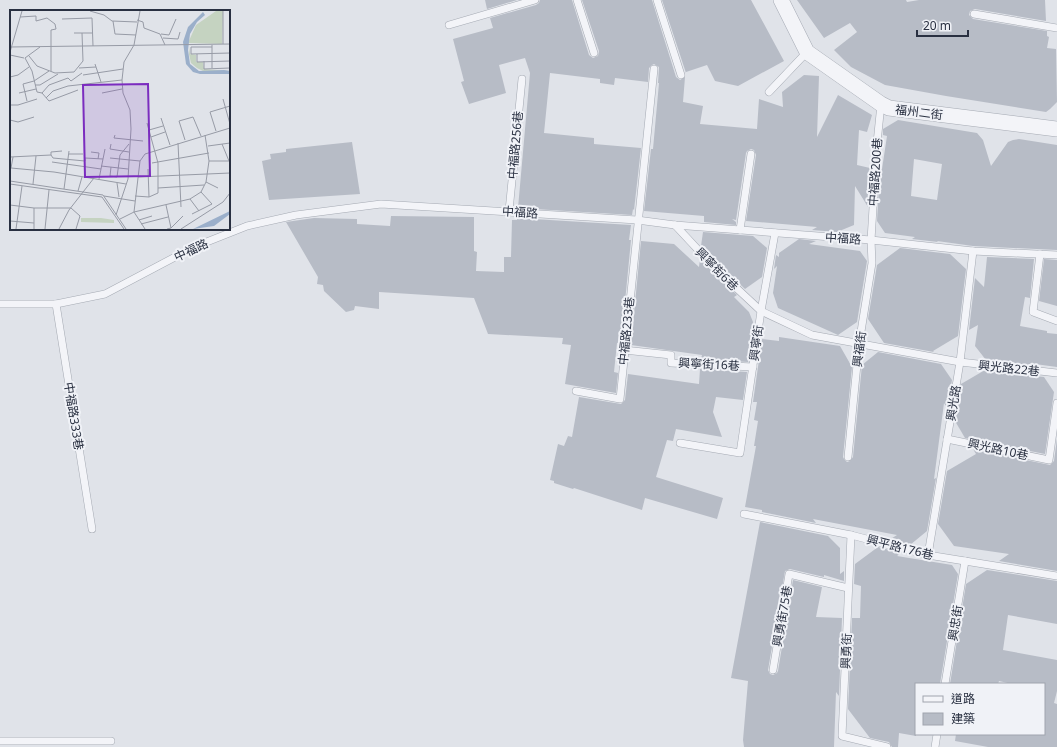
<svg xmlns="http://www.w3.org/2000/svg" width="1057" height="747" font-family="'Noto Sans','Noto Sans TC',sans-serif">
<rect width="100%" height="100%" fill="#e0e3e9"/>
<g fill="#b7bcc6" fill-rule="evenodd">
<path d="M485,0h32l-30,9z"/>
<path d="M540,0h32l17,55 4,3 5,-2 1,-5 -17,-51h70l24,77 4,3 5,-3 -2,25 20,4 -3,18 57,5 2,-30 24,8 -1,-15 22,-17 15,1 -2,61 21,-42 34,20 -5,17 -8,-2 -2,35 13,3 -2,39 -13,-21 -1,39 -17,7 -25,-2 5,-3 -71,-6 10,-66 -2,-5 -3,-1 -4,2 -1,2 -10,67 -4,-1 4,3v3l-32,-3v-6l-60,-5 7,-62h2l6,-66h-1l1,-16 -5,-3 -2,1 -3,3 -1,14 -33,-4 -1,7 -14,-2v-4l-50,-6 -6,60 50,5v6l47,4 -7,62 -1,-1 -1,6 -114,-7 12,-135 -5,-15 -26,7 7,28 -37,11 -8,-22 3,-1 -11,-42 40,-11 -3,-10 46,-13 3,-2z"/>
<path d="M662,0h89l33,61 -46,25 -23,-5 -8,-16 -21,7v1z"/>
<path d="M797,0h109l1,2 12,-2h126l1,21 -71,-12 -5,2 -1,4 4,4 74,12v5l2,1 -2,11 9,1 1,53 -7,7 -4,3 -100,-16 -61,-11 -34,-18 -17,-17 23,-18 -7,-9 -26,15z"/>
<path d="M898,120l79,13 6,7 8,26 17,-24 5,-2 6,-1 38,6v105l-84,-4 -36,-5 1,1 -26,-3 3,-2 -30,-4 -8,-12 3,-51 2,-1 5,-33 -4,-1v-6zM914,159l28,5 -5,36 -26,-4z"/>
<path d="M352,142l8,52 -91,6 -7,-39 9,-2 -1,-5 16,-2v-3z"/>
<path d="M391,216l83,1v34l3,1 -1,19 28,1v-15h7l1,-37h5v-2l114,7 -2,15h2l-10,103h-4l-3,29 4,1 -2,20 -51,-9 6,-39 -9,-1 1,-6 -75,-4 -14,-36 -95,-6v17l-24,-3 -1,4 -8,2 -22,-21 -1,-6 -6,-1 1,-7 -32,-55 28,-4 43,1v5l33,2z"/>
<path d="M703,232l50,4 14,12 -5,29 -17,12 -26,-25 -18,-18z"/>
<path d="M799,239l17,2 -7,3 51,7 7,10 -10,61 -19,13 -60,-27 -5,-15 4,-27 -3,3 2,-14 3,2v-4z"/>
<path d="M641,241l33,3 25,23 1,-8 37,36 -3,2 15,15 4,10 -5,40 -47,-3 1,-4 -71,-10z"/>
<path d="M900,248l50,6 16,15 -8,67 -25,15 1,1 -50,-9 -16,-24 9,-54z"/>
<path d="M987,257l47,2 -4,39 -5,-1 -5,29 27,5v2l10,1v33l-22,-3 1,2 -50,-6 -11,-14 3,-21 -9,5 6,-52 9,9z"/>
<path d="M1044,259l13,1v46l-18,-5z"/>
<path d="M779,337l61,9 12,21 -9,90 1,2 3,3 3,-1 3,-4 9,-92 16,-13 63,12 11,16 -5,28 -3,-5 -10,76 2,-1 -9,53 -17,14 -21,-5 8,-5 -84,-16 3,4 -54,-11v-2l-17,-3 11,-61h-2l4,-25 -4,-1 3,-18h-4l9,-63 17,2z"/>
<path d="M700,369l47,3 -4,28 -27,-3 -3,15 9,25 -46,-8 -3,12 -6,-1 -11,37 67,21 -6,21 -72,-21 -3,12 -68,-22 -1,1 -19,-6v-2l-4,-1 8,-36 6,2 4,-10 4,1 7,-40 42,7 4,-4 3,-26 71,10z"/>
<path d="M985,370l59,7 10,15 -9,62 -80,-16 -10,-17 6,-37z"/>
<path d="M1057,439v132l-58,-10 10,-7 -55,-8 -16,-22 9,-53 29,-17 -3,-5 77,16 4,-4z"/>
<path d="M760,522l68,14 12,12v26l4,-3v10l-20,-6v2l-34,-8 -5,2 -17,99 2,4 3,1 4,-2 1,-2 15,-91 29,7 -6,30 26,1 -3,78 -3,-4 -2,55h-90l-1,-7 5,-59 -17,-3z"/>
<path d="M878,547l23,6 -4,3 55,9 6,9 -18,110h-24v52l-17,-3 -1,14h-6l-3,-5 -19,-4 -22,-29 4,-91h8l1,-32 -7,-2 1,-20z"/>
<path d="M987,570l70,11v43l-49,-9 -5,35 54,10v31l-3,12 3,1v43h-69l-33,-6 1,-7h88v-50h-32l-13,-3 -1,3h-48l16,-100z"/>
</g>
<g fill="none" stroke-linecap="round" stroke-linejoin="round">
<defs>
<g id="lane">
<path d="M577,0l17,53"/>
<path d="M657,0l24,75"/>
<path d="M974,14l83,14"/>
<path d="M449,25l86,-25"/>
<path d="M769,92l38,-40"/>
<path d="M509,211l13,-132"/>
<path d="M675,225l40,43 46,43 51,24 148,27 97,11"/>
<path d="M740,230l11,-76"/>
<path d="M1040,254l-7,58 24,9"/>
<path d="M0,304h56l49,-10 89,-47 53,-21 49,-11 85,-11 256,16 38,5 196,15 102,11 84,4"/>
<path d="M56,304l36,225"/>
<path d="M624,350l47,5v8l82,4"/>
<path d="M576,391l44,8 34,-330"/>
<path d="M947,439l102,21 8,-57"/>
<path d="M680,443l60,10 21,-142 14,-78"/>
<path d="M848,457l11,-113 13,-81 -1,-23 6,-97 4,-39"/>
<path d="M744,514l107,21 77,20 129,21"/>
<path d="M851,535l-9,201 45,11"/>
<path d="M928,555l32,-193 13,-111"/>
<path d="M773,670l16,-96 59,14"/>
<path d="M945,684l20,-123"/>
<path d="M0,741h111"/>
<path d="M935,747l2,-13"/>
</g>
<path id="street" d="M781,0l26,52 74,52 8,4 168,21"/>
</defs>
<use href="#lane" stroke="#a5aab3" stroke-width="8"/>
<use href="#street" stroke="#a5aab3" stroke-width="16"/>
<use href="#lane" stroke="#f3f4f8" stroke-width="7"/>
<use href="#street" stroke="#f3f4f8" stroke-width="15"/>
</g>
<g text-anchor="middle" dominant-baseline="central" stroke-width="4" stroke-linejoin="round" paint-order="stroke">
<g font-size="12" fill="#293041" stroke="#f0f2f7">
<text transform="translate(919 112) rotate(7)">福州二街</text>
<text transform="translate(515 145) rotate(-85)">中福路256巷</text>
<text transform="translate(875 172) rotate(-86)">中福路200巷</text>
<text transform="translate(520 212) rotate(4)">中福路</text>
<text transform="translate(843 238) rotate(4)">中福路</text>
<text transform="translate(191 250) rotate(-25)">中福路</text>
<text transform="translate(717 269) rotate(45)">興寧街6巷</text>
<text transform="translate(626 331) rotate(-84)">中福路233巷</text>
<text transform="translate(756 343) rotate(-82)">興寧街</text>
<text transform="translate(859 349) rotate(-83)">興福街</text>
<text transform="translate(709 364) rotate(3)">興寧街16巷</text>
<text transform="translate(1009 368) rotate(6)">興光路22巷</text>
<text transform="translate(953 403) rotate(-81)">興光路</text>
<text transform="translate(74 416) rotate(81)">中福路333巷</text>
<text transform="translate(998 449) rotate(12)">興光路10巷</text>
<text transform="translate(900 547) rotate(14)">興平路176巷</text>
<text transform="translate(782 616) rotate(-80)">興勇街75巷</text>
<text transform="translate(955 623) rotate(-81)">興忠街</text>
<text transform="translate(846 651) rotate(-88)">興勇街</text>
</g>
</g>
<g transform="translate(10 10)">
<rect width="220" height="220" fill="#e0e3e9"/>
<path d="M206,1h7l-1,33 -34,-1 8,-18zM180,37v7l6,1v7h7l1,7 26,2h-27l-6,-3 -6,-5 -2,-9zM71,208h20l13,2v3l-33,-1z" fill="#c5d3c1"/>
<path d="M193,2l2,3 -8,7 -7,12 -2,16 2,14 9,7 25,-1 6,1v3h-30l-7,-2 -7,-8 -3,-22 5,-15zM220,201v3l-16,12 -21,3z" fill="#9bafca"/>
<path fill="none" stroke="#979ba6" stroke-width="1" d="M80,1l14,4 8,6 25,1M10,7l16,-1v5l11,-3 8,6 1,5 -5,1v41M52,9l30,-1 1,28M127,10l6,2 1,6 16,6 5,11M103,11l2,13 21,1M64,23h18M151,24l8,1 7,-16M153,28l15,1 2,-7M213,34v-33M202,35v23M0,37l220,-3M30,37l-15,11 7,13 5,21 5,1 7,-8 19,-7 3,3M202,37h-21v7l39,-1M0,42l12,-41M187,44v8l33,-1M0,45l14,3M19,46l8,10 18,7 19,-1 9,-11 -1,-28M194,51v8l26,-1M85,54l6,18M69,58l17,-1M73,65l40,-6M0,67l8,-2 11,-8M61,71l11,-8M25,75h5l18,-11M9,83l17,-4M32,83l7,8 29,-11M92,83l20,-4M36,88l7,-7 15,-5 54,-6M213,89l7,25M17,91l-4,-17 11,-3 15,-10M0,95h8l19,-6M151,108l9,27M0,110l8,2 16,-5M139,120l14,-4M206,121l-6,-19 20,-6M105,125l-1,3 29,3M141,127l14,-5M175,130l-6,-19 14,-4 8,19M168,133l3,64M101,134l-1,5 19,3M212,134l7,17M198,136l22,-3M81,142l8,1 -1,6M59,144h14M41,145l2,3 32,3v-3l18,1M41,145v-3l11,-1M0,147l41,-2M3,147l-2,11 43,4 72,12M100,148l30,3M199,151h21M42,152l49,7M142,153l57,-10M91,156l27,3M101,157l-1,9 7,1 3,-22 9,-11M138,159l1,28M128,167l92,-4M89,169l6,-30M0,171l93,14 23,34M196,172l12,6M107,173l2,14M0,174l92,13 22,32M23,174l3,-28M148,178l46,-3M54,179l5,-38M68,181l4,-14M94,186l31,5M125,186l14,1 9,-4v-30l-11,-40M180,189l9,12M0,195l24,3h37l9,8 -4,13M156,195l5,23 -4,1M24,198v21M124,202l6,-51 5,-7 85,-26M124,202l11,17M182,204l20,-10 -11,-12M106,205l12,-36 3,-50 -1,-19 -7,-17 -1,-13 2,-18 10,-17 6,-34M110,209l14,-7 56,-13 11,-7 5,-10 3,-21 -4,-26M129,210l13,-4M0,211l24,2M131,214l27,-7M161,218l12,-12M6,219l6,-43M35,219l4,-39M49,219l10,-19 25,-32M171,219l42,-27 7,-9"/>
<path fill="#7b2cbf" fill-opacity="0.15" stroke="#7b2cbf" stroke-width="2" d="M138,74l2,92 -65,1 -2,-92z"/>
<rect width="220" height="220" fill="none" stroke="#293041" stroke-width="2"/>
</g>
<rect x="915" y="683" width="130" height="52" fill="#f0f2f7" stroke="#a0a4ae"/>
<rect x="923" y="696" width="20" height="6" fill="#f3f4f8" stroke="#a0a4ae"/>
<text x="951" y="703" font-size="12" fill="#293041">道路</text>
<rect x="923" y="713" width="20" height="12" fill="#b7bcc6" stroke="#a0a4ae"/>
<text x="951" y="723" font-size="12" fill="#293041">建築</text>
<path d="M917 30v6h51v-6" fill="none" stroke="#293041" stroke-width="2"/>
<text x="923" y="30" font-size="12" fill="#293041" stroke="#f0f2f7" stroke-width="3" paint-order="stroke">20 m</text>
</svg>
